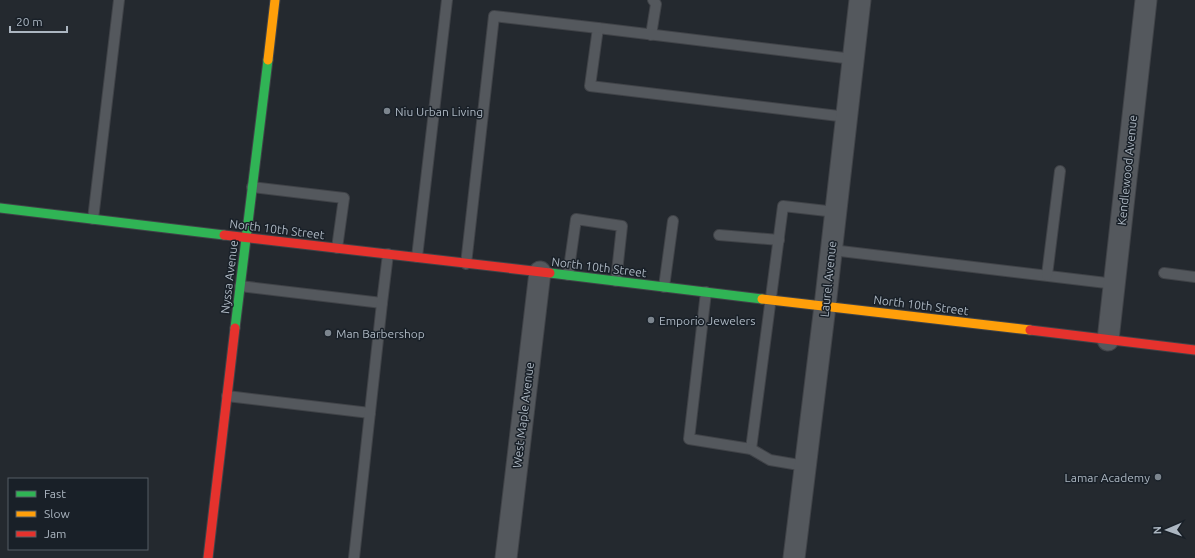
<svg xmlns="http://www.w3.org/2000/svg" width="1195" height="558" font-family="Ubuntu,sans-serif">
<rect width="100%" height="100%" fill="#24292f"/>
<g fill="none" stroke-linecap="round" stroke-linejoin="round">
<defs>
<g id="lane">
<path d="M651,35l5,-31 -3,-4"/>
<path d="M847,117l-257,-31 8,-58 255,31"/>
<path d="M252,187l92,11 -7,50"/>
<path d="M93,219l26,-219"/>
<path d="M719,235l60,5"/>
<path d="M832,250l283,34"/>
<path d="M417,257l30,-257"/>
<path d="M466,264l28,-248 104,12"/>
<path d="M1164,273l31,4"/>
<path d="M568,275l8,-56 46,7 -6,55"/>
<path d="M1047,275l13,-104"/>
<path d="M240,286l142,17 6,-49"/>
<path d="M664,287l9,-66"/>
<path d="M706,292l-17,147 62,10 32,-243 53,6"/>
<path d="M227,396l143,17"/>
<path d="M751,449l19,11 35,6"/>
<path d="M354,558l28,-255"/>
</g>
<g id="street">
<path d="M1108,340l38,-340"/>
<path d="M506,558l34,-286"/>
<path d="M794,558l31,-252 35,-306"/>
</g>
<g id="fast">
<path d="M0,208l224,27"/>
<path d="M550,273l212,26"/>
<path d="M235,328l33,-268"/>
</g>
<g id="slow">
<path d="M268,60l7,-60"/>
<path d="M762,299l268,31"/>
</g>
<g id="jam">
<path d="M224,235l326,38"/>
<path d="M1030,330l165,20"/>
<path d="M208,558l27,-230"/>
</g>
</defs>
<use href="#lane" stroke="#404348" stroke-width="12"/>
<use href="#street" stroke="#404348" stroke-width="23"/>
<use href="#fast" stroke="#404348" stroke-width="11"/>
<use href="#slow" stroke="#404348" stroke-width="11"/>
<use href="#jam" stroke="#404348" stroke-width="11"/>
<use href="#lane" stroke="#54585d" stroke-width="10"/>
<use href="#street" stroke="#54585d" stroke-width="21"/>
<use href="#fast" stroke="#30b455" stroke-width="9"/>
<use href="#slow" stroke="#ff9f0a" stroke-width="9"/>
<use href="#jam" stroke="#e5322d" stroke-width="9"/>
</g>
<g fill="#7c858e" stroke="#192028" stroke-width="1.5">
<circle cx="387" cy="111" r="4"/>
<circle cx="651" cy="320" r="4"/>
<circle cx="328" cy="333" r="4"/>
<circle cx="1158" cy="477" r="4"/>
</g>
<g text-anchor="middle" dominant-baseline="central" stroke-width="3" stroke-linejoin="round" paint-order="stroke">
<g font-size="12" fill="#acb6c1" stroke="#192028" text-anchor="start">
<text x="395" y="111">Niu Urban Living</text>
<text x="659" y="320">Emporio Jewelers</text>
<text x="336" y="333">Man Barbershop</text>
<text x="1150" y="477" text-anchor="end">Lamar Academy</text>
</g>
<g font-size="12" fill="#acb6c1" stroke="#192028">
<text transform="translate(1127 170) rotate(-84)">Kendlewood Avenue</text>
<text transform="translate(277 229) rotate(7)">North 10th Street</text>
<text transform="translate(599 267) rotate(7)">North 10th Street</text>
<text transform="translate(229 277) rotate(-83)">Nyssa Avenue</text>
<text transform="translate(828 279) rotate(-84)">Laurel Avenue</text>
<text transform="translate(921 305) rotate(7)">North 10th Street</text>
<text transform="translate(523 415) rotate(-83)">West Maple Avenue</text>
</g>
</g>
<rect x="8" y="478" width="140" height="72" fill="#192028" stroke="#545c65"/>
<rect x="16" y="491" width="20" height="6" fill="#30b455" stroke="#545c65"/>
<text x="44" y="498" font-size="12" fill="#acb6c1">Fast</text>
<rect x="16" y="511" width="20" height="6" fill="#ff9f0a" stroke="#545c65"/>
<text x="44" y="518" font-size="12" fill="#acb6c1">Slow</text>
<rect x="16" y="531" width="20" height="6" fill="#e5322d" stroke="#545c65"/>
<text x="44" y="538" font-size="12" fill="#acb6c1">Jam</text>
<g transform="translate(1167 530) rotate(268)" stroke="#192028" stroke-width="3" paint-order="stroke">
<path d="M0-3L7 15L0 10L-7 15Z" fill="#acb6c1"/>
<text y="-6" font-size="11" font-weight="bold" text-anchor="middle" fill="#acb6c1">N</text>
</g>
<path d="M10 26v6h57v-6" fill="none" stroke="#acb6c1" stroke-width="2"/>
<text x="16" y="26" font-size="12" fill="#acb6c1" stroke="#192028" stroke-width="3" paint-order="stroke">20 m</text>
</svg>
